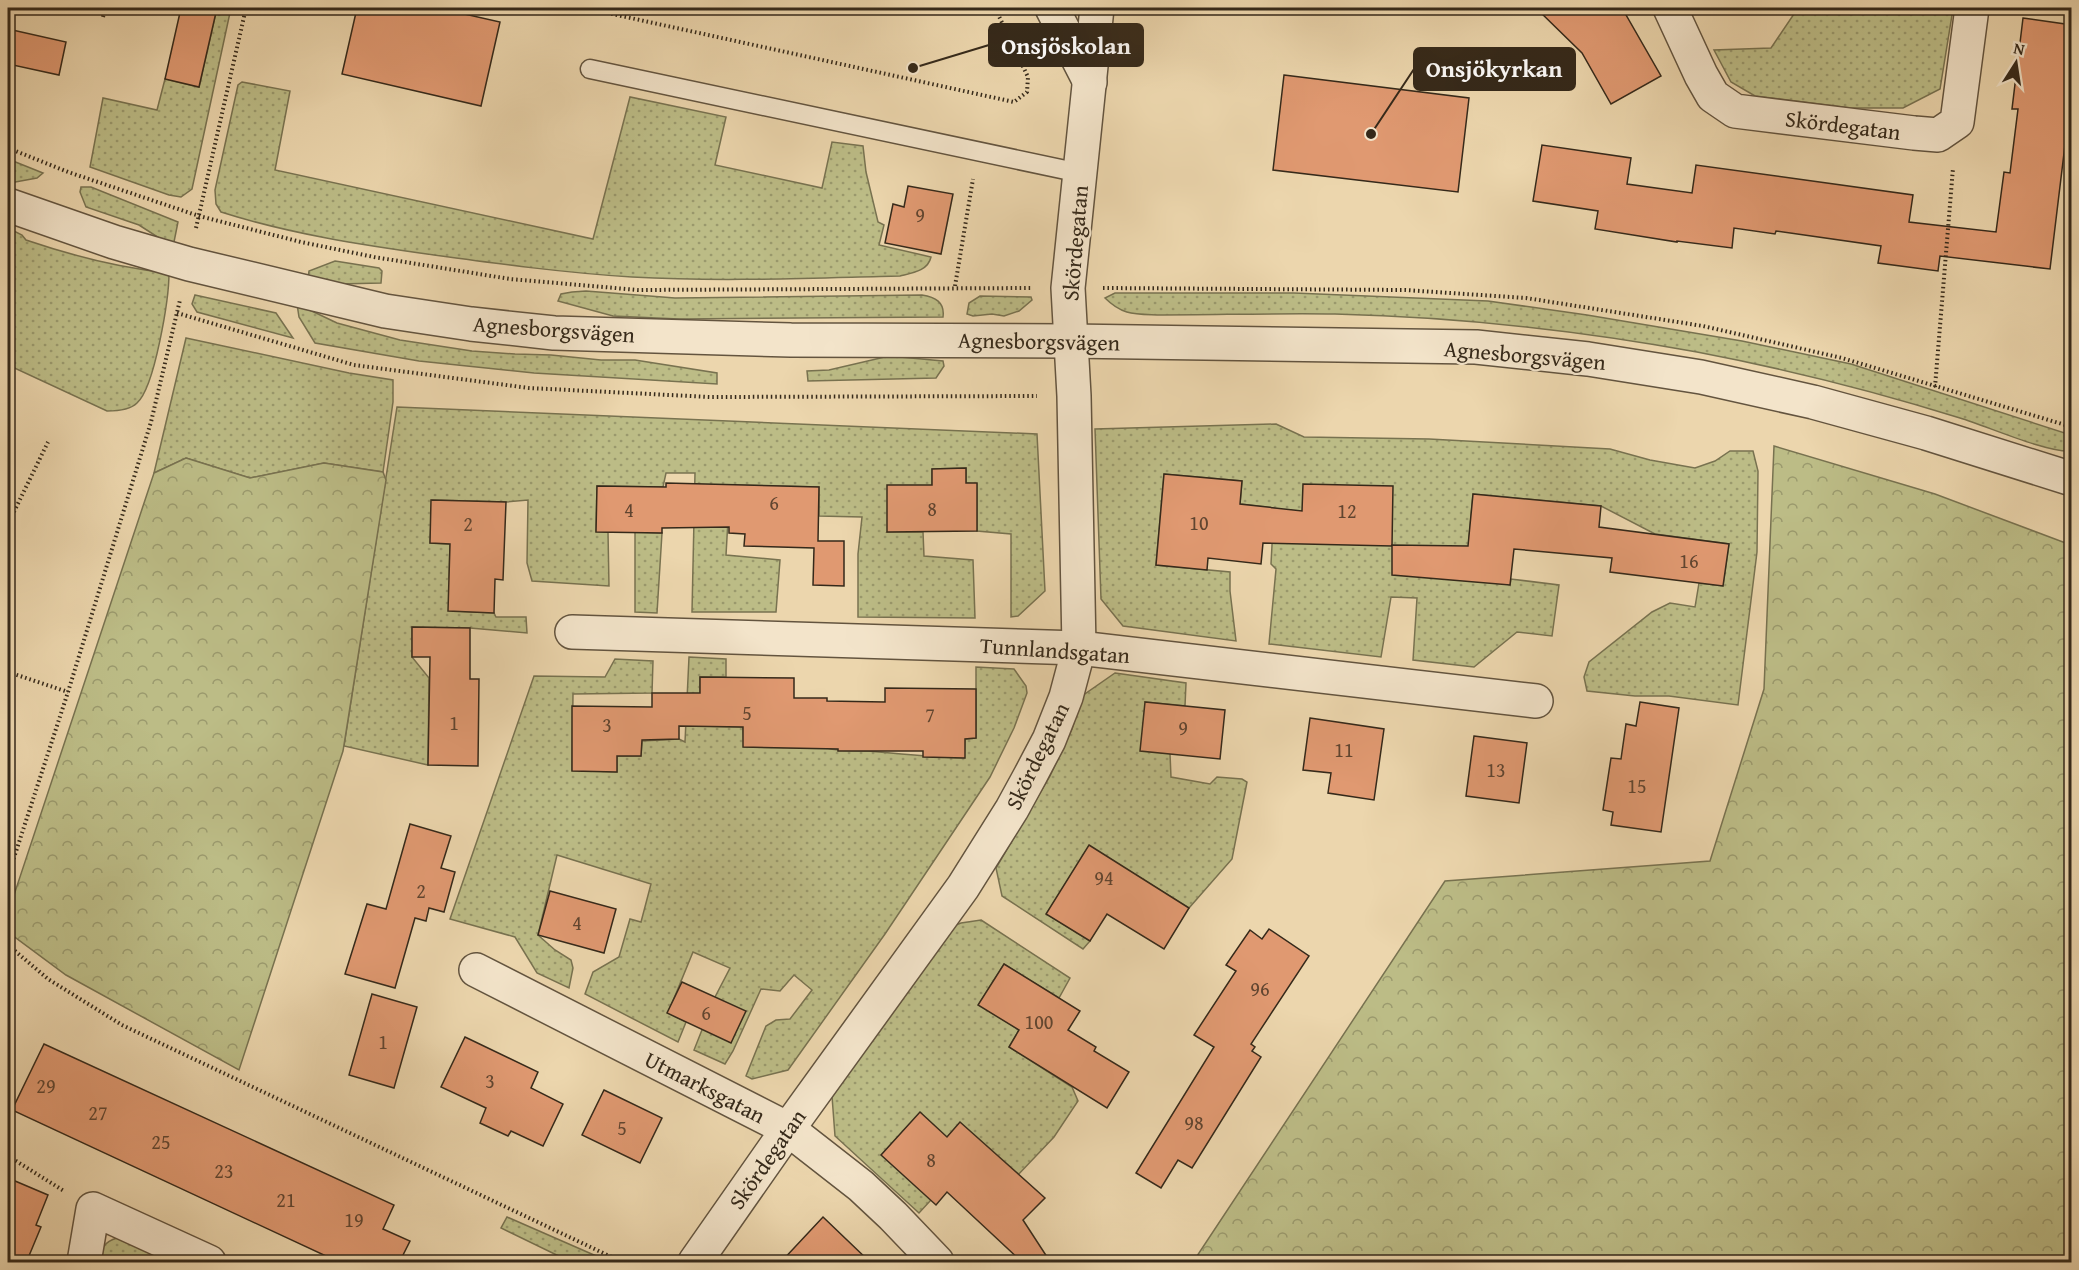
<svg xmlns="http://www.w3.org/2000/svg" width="2079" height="1270" font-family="'Gentium Book Plus',serif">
<defs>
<pattern id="green-dots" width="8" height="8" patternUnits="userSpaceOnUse" patternTransform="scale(1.5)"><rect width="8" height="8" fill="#bcbc86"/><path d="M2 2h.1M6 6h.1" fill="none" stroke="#9a996d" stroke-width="1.8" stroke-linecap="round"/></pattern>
<pattern id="forest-crowns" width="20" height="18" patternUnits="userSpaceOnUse" patternTransform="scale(1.5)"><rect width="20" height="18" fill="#bcbc86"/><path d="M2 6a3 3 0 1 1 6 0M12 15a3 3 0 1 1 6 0" fill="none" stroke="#9a996d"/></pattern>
</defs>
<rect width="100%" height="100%" fill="#ecd6ad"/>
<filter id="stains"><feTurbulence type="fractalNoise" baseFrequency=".00333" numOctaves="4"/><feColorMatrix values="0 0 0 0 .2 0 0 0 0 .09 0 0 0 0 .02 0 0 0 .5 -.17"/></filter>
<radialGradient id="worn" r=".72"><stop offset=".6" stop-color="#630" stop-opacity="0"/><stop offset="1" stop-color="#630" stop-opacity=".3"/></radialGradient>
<g fill="url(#green-dots)" stroke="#787250" stroke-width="1.5">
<path d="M217,8h14l-39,181 -11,8 -12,-2 -79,-28 13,-69 54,12 8,-31 34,8z"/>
<path d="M1798,8h153l1,7 -12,74 -37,19h-52l-96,-12 -24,-14 -17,-32 57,-2z"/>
<path d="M242,82l48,9 -15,79 318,69 37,-142 96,20 -11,48 107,23 10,-46 31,4 3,26 12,50 6,3 -5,20 52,12c-3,14 -19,16 -31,19 -89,2 -178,6 -268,1 -66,-4 -132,-13 -198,-22 -72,-10 -144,-21 -213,-43l-5,-8 -1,-14 23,-105z"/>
<path d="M8,159l35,14 -6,5 -27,5 -2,-2z"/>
<path d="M81,187h10l87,35 -5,25 -34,-22 -53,-18 -6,-15z"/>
<path d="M8,228l14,7 4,5c47,16 93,28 143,33 0,25 -14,114 -32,130 -7,7 -21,8 -30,8l-99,-46z"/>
<path d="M335,261l44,7 3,3 -1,12 -43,1 -30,-5 1,-8z"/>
<path d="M586,291l89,7 247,-3c13,2 23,7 21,22l-264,2 -66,-3 -55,-15 3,-7 11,-2z"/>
<path d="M1115,293h179l194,8 99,14 155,26 109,23 220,71v16c-24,2 -84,-25 -111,-33 -86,-27 -174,-49 -263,-66 -120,-22 -241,-35 -362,-38 -60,-1 -119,1 -178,1 -23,-1 -35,0 -52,-17z"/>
<path d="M195,295l81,18 17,25 -96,-26 -5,-8z"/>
<path d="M980,296l51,1 1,3 -13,11 -15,5 -12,-2 -19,2 -6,-2 2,-11z"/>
<path d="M297,304l40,19 63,17 72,11 43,3 36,1 50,5h34l82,13v11l-183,-11 -115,-12 -104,-18 -16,-26z"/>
<path d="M186,338l163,35 44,7v22l-10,70 -59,-9 -74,15 -64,-20 -32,15z"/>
<path d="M889,356l54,5 1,5 -8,12 -128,3 -1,-10 22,-1z"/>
<path d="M397,407l640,27 8,157 -27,25 -7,1v-83l-34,-3v-47l-11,-1v-15l-34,1v16l-45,47h36l1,24 49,4 2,58 -117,-1v-63l4,-37 -43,-1v-29l-89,-2 -4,70 54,5 -4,52h-84l3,-139h-29l-3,14 -66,-1 -1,45 12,1 1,54 -77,-5 -5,-18 1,-63 -22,2 -74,-2 -2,43 20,1 -1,34h7v33l38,2 2,4h30l1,16 -57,-5 -58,-1v30l17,21 -1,87 -84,-19z"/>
<path d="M1276,424l28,13 125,2 181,10 40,11 45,8 20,-7 15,-10h23l5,20 -1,81 -19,153 -69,-9h-34l-48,-5 -3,-14 5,-15 63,-50 18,-9 25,4 4,-24 24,3 6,-42 -74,-10 -54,-28 -128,-12 -4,45 41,46 1,-6 48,6 -7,51 -35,-4 -43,35 -61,-7 4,-62 -26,-1 -10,60 -112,-13 7,-75 -5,-5 3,-56 -34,-4 2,-23 -78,-7 -8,91 74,7v19l6,50 -113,-15 -22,-27 -6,-170z"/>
<path d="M635,532l27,1 -5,80 -22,-1z"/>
<path d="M689,657l37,2v18h-26v49l43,1 1,20 83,1c14,4 28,2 42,3 32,3 63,6 95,7l1,-19 11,-1v-71l38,2 12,17 1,7 -13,35 -24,49 -105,157 -97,136 -36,9 -6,-3 20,-50 10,-6 14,-1 22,-29 -18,-15 -14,16 -19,-2 -28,62 -8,13 -31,-14 21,-53 15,-29 -37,-16 -25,61 18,9 -8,20 -93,-48 8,-22 26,-15 11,-38 11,3 10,-38 -94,-29 -19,80 17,15 16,10 2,8 -4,20 -32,-15 -22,-36 -65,-18 84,-243 71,1 10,-18 38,2 -1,32 -79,1 -1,76 45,2v-16h24l1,-15 37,-2 6,3z"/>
<path d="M1115,673l71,10 -1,23 -40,-4 25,52 1,23 39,7 7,-7 25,2 5,3 -15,77 -43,49 -100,-62 -42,68 43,27 -7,8 -81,-53 -6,-28 54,-92 22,-47 10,-33z"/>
<path d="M981,920l89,58 -11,20 -55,-34 -25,40 40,26 -10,17 63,40 6,14 -24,36 -38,40 -56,-54 -13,14 -16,63 -12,13 -84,-77 -3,-40 116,-168 13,-5z"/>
<path d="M507,1217l103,45h-39l-70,-34z"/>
<path d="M117,1238l12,2 51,22h-83c4,-12 6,-20 20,-24z"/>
</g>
<g fill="url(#forest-crowns)" stroke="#787250" stroke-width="1.5">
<path d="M1774,446l161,48 136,51v717h-878l252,-381 265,-20 54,-172z"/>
<path d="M186,458l64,20 74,-15 59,9 3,8 -43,271 -104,319 -173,-95 -58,-43v-19l146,-440z"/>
</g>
<g fill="#e09971" stroke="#35291a" stroke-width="1.5">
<path d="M181,8h36l-18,79 -34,-8z"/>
<path d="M357,8h81l62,14 -19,84 -139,-32z"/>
<path d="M1536,8h86l39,68 -50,28 -29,-51z"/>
<path d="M2023,18l49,7v62l-22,182 -110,-13 -2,15 -60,-8 3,-17 -105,-15 -1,3 -41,-6 -2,20 -55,-7v1l-82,-13 3,-18 -65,-10 9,-56 89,13 -4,26 65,9 4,-28 217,30 -4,27 87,10 8,-60 6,1 8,-64h-6z"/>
<path d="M8,29l58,13 -7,33 -51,-11z"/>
<path d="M1284,75l185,23 -11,94 -185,-22z"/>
<path d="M908,186l45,8 -12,60 -56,-11 8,-39 11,3z"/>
<path d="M966,468v15h11v48l-90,1v-47h45v-16z"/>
<path d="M1164,474l78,7 -2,23 62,7 1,-27 90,2 -1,60 -129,-3 -2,21 -53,-6 -1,12 -51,-5z"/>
<path d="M666,483l153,4 -1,54h26v45l-31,-1 1,-37 -70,-2 1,-12 -16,-1v-6l-67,1v5l-66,-1 1,-46 69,1z"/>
<path d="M1473,494l128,12 -2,21 130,17 -6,42 -113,-14 2,-14 -98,-9 -4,36 -118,-10v-30l76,1z"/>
<path d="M431,500l75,2 -3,78 -8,-1 -1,34 -46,-2 2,-67 -20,-1z"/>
<path d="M412,627l58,1v51h9l-1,87 -50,-1 2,-108h-18z"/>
<path d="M700,677l94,1v20h33v3l58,1v-14l91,1v49l-11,1v19l-42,-1v-6h-85v-2l-95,-2v-20l-64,-1v13l-37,1 -1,16h-24v16l-45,-1v-65l80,1v-14h48z"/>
<path d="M1145,702l80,8 -5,49 -80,-8z"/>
<path d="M1640,702l39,6 -18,124 -50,-7 2,-13 -10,-2 8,-52 10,1 5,-35 10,2z"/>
<path d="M1310,718l74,11 -10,71 -46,-7 3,-20 -28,-3z"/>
<path d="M1474,736l53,7 -8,60 -53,-7z"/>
<path d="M410,824l41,12 -10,32 14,4 -11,40 -15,-4 -3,13 -11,-3 -20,70 -50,-14 22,-70 19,5z"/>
<path d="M1089,845l100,63 -25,41 -57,-35 -17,27 -44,-27z"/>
<path d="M550,891l66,18 -12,44 -66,-18z"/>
<path d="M1269,929l40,27 -58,88 4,3 -3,4 9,6 -69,111 -14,-8 -17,28 -25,-15 78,-126 -20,-12 42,-64 -10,-6 24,-35 12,9z"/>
<path d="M1004,964l76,47 -12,19 28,17 -2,4 35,21 -22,36 -98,-61 10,-17 -41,-25z"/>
<path d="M682,982l64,29 -15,32 -64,-30z"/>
<path d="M372,994l45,13 -23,81 -45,-13z"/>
<path d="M465,1037l73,35 -7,16 32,16 -20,42 -32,-15 -3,5 -28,-13 6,-15 -45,-21z"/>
<path d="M44,1044l350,161 -11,24 27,12 -11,22h-58l-329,-153z"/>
<path d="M604,1090l58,28 -22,45 -58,-28z"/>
<path d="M920,1112l27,25 13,-15 85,76 -22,22 28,43h-28l-76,-71 -11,13 -55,-50z"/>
<path d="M8,1178l40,17 -12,30 5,2 -15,36h-18z"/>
<path d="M823,1217l48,46h-91z"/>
</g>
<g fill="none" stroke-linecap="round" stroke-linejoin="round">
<defs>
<path id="service" d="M590,69l490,104"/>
<g id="minor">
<path d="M1052,8l38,74"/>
<path d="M1670,8l31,67 12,21 22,15 179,22 24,2 19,-13 15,-114"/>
<path d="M572,632l507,16 457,53"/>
<path d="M476,970l312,159 73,57 32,30 44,46"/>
<path d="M84,1262l9,-53 116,53"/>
<path d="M695,1262l93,-133 175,-242 49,-78 18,-33 19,-36 17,-43 13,-49 -5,-252 -6,-108 29,-280"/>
</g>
<path id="tertiary" d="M8,205l106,37 75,22 196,47 86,13 83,9 237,7 279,1 406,6 112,12 113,18 112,25 113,31 146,46"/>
</defs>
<use href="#service" stroke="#63543f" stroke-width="21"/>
<use href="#minor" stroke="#63543f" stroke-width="36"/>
<use href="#tertiary" stroke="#63543f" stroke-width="36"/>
<g stroke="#35291a" stroke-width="4" stroke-dasharray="1.5 3" stroke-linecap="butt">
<path d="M585,8l429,94 13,-10 1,-15 -33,-69"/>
<path d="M103,17l2,-9"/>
<path d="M8,148l60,24 131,44 102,26 73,15 136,22 128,11 394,-2"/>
<path d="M196,228l50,-220"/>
<path d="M955,286l18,-107"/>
<path d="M1103,288l302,2 121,8 177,28 139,32 230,69"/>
<path d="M177,313l177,52 175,23 181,9 327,-1"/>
<path d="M1935,387l18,-219"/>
<path d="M8,524l40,-82"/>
<path d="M8,672l60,20"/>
<path d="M8,876l60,-184 83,-270 29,-122"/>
<path d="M8,945l40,34 74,46 500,237"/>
<path d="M8,1156l56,35"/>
</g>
<use href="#service" stroke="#f3e4ca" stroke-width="18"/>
<use href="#minor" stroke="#f3e4ca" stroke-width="33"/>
<use href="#tertiary" stroke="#f3e4ca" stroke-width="33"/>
</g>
<g text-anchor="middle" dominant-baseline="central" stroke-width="4.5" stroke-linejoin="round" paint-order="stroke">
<g font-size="20" fill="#604530">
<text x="920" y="214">9</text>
<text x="774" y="502">6</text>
<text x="932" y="508">8</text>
<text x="629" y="509">4</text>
<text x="1347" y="510">12</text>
<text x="1199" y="522">10</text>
<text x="468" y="523">2</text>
<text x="1689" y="560">16</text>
<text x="747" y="712">5</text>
<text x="930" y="714">7</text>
<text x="454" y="722">1</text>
<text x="607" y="724">3</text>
<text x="1183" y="727">9</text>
<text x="1344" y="749">11</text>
<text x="1496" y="769">13</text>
<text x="1637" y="785">15</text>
<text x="1104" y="877">94</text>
<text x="421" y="890">2</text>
<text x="577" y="922">4</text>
<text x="1260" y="988">96</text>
<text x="706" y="1012">6</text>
<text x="1039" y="1021">100</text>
<text x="383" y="1041">1</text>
<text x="490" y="1080">3</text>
<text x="46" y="1085">29</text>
<text x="98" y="1112">27</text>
<text x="1194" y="1122">98</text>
<text x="622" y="1127">5</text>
<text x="161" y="1141">25</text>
<text x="931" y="1159">8</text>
<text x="224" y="1170">23</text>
<text x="286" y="1199">21</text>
<text x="354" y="1219">19</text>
</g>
<g font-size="22" fill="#35291a" stroke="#f3e4ca">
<text transform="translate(1843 125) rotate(7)">Skördegatan</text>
<text transform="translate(1075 243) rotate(-85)">Skördegatan</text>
<text transform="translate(554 329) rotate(4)">Agnesborgsvägen</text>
<text transform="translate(1039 341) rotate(1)">Agnesborgsvägen</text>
<text transform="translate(1525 355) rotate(5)">Agnesborgsvägen</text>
<text transform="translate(1055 650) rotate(4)">Tunnlandsgatan</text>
<text transform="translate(1037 756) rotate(-64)">Skördegatan</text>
<text transform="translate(705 1087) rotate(27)">Utmarksgatan</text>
<text transform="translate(767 1159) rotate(-55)">Skördegatan</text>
</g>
</g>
<path fill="none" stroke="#35291a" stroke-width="2" d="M913 68L989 45M1371 134L1414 69"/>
<g fill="#35291a" stroke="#f3e4ca" stroke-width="2">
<circle cx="913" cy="68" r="6"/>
<circle cx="1371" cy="134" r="6"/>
</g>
<g fill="#35291a" stroke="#35291a" stroke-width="2">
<rect x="989" y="24" width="154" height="42" rx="6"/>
<rect x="1414" y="48" width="161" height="42" rx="6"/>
</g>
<g font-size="24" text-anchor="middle" font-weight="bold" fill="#fff">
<text x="1066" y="54">Onsjöskolan</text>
<text x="1494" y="77">Onsjökyrkan</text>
</g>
<rect width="2079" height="1270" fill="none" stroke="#ecd6ad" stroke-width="30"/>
<rect x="9" y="9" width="2061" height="1252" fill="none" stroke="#35291a" stroke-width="3"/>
<rect x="15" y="15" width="2049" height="1240" fill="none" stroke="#35291a" stroke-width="1.5"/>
<g transform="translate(2016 63) rotate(12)" stroke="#f3e4ca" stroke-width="4.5" paint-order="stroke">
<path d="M0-4.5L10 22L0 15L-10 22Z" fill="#35291a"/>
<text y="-9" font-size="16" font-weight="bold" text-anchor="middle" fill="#35291a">N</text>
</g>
<rect width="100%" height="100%" filter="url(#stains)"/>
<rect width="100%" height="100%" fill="url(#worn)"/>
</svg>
